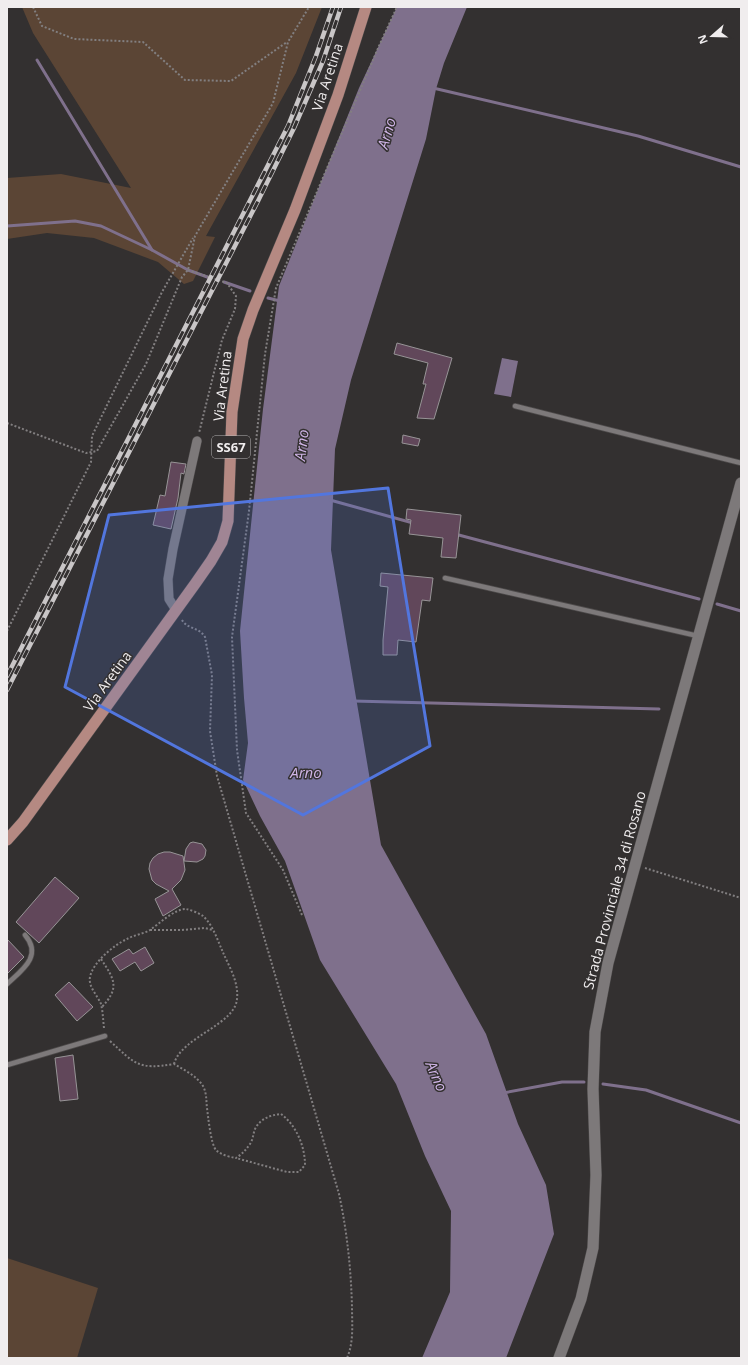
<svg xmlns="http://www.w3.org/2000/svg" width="748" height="1365" font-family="'Open Sans',sans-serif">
<rect width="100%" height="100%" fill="#333030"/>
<g fill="#5b4535">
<path d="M22,7h300l-26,66 -90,163 9,1 -22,44 -9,3 -26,-22 -64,-24 -47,-5 -40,6v-61l54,-4 70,14 -98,-155z"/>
<path d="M7,1258l91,30 -21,70h-70z"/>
</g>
<g fill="#7f708c">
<path d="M397,7h70l-23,56 -8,26 -10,50 -75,241 -16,69 -4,101 50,295 105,189 32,90 28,61 8,49 -48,124h-84l28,-66 1,-81 -26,-55 -29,-72 -76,-124 -35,-99 -25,-45 -17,-36 5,-37 -4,-45 -4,-67 23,-222 16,-123 80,-198z"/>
<path d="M502,358l16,3 -7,36 -17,-3z"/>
</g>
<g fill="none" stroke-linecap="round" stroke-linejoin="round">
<g stroke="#7f708c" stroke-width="3">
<path d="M37,60l115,190"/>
<path d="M433,88l205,48 103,31"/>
<path d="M7,226l68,-5 26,5 51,24 36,20 22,8"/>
<path d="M224,282l26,9"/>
<path d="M268,298l12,3"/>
<path d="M330,500l83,23"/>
<path d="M455,534l244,65"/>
<path d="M717,604l24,7"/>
<path d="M353,701l306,8"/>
<path d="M603,1084l43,6 95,33"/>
<path d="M503,1093l59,-11h22"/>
</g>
</g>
<g fill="#61475a" stroke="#979496">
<path d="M397,343l55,15 -18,61 -17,-1 9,-34h-3l5,-21 -34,-9z"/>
<path d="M403,435l17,4 -2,7 -16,-3z"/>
<path d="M171,462l15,2 -2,10 -3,-1 -3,25 -7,31 -18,-4 7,-30 5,1z"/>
<path d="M407,509l54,6 -5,43 -15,-1 2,-19 -34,-4 2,-14 -5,-1z"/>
<path d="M381,573l52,5 -3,23 -8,-1 -6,42 -18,-2 -1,15h-14v-15l5,-53 -8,-1z"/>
<path d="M193,842l9,2 4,6 -1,6 -2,3 -6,3 -13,-1 2,-12 4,-6z"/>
<path d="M164,852h6l13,4 2,14 -4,10 -9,9 9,16 -18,11 -8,-17 14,-8 -13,-7 -4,-4 -3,-11 1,-6 3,-5 5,-4z"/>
<path d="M55,877l24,21 -40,45 -23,-21z"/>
<path d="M7,939l17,18 -17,17z"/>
<path d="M145,947l9,16 -13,8 -6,-9 -15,9 -8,-12 17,-10 4,5z"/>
<path d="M69,982l24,25 -16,14 -22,-26z"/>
<path d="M73,1055l5,44 -18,2 -5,-43z"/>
</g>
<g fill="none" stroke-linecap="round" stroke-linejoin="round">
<defs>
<g id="service">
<path d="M515,406l226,57"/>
<path d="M445,578l253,58"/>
<path d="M7,984c15,-14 36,-28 18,-49"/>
<path d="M7,1065l98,-29"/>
</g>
<path id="minor" d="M176,610l-7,-11 -1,-20 5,-30 24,-108"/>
<path id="secondary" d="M559,1358l22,-59 12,-51 3,-73 -3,-86 2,-57 13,-69 133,-480"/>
<path id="primary" d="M7,840l16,-18 172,-238 16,-23 11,-19 6,-21 4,-109 11,-73 10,-29 42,-100 43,-115 28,-88"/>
</defs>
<use href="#service" stroke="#4e4b4b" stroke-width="6"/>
<use href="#minor" stroke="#4e4b4b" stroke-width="10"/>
<use href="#secondary" stroke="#4e4b4b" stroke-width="12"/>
<use href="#primary" stroke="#4e4b4b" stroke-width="12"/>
<g stroke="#827f80" stroke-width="2" stroke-dasharray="2 2" stroke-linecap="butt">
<path d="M33,7l9,19 32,13 69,3 42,38 46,1 56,-39"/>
<path d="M188,270l39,13 9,13 -1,13 -13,31 -23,93"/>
<path d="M7,423l79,30 11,-2 49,-87 36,-87 6,-7 7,-34 78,-133 15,-61 21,-35"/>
<path d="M182,620c5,9 17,7 23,17l7,38 -2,56 7,45 122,418c8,37 12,75 13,113 0,17 2,35 -5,51"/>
<path d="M7,631l84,-169 1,-26 70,-144 31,-54"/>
<path d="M645,868l96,30"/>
<path d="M302,915l-19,-45 -37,-57 -9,-63 -5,-113 17,-126 16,-157 11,-66 103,-242 18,-39"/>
<path d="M150,930h32l23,-2 8,2"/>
<path d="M101,959c14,21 19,29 0,49"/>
<path d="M104,1028c-1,-8 -1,-16 -3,-24 -3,-8 -13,-17 -11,-27 3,-15 24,-32 37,-38 7,-4 16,-5 23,-9 9,-6 24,-21 36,-21 5,1 13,4 17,7 10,9 14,23 19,34 6,15 17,31 15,49 -2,26 -56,38 -63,65"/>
<path d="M110,1041c25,23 28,29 64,23 10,6 23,12 29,22 4,8 3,14 4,22 1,8 4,37 9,42 5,5 14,7 20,8 6,-4 10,-8 14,-14 3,-4 3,-10 5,-15 5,-10 15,-14 26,-15 15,11 24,32 24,51l-6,7h-12l-11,-3 -40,-11"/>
</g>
<use href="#service" stroke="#7d797a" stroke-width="4.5"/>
<use href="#minor" stroke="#7d797a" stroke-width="9"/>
<use href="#secondary" stroke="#7d797a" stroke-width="11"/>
<use href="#primary" stroke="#b58982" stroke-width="11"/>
<defs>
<g id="rail">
<path d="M7,676l281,-550 28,-70 17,-49"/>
<path d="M7,690l251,-489 36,-73 29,-67 18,-54"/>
</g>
</defs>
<use href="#rail" stroke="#c9c6c7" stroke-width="4.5"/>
<use href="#rail" stroke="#333030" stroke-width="3" stroke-dasharray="9" stroke-linecap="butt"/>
</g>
<path fill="#5276de" fill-opacity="0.2" stroke="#5276de" stroke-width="3" stroke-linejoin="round" d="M388,488l42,258 -127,69 -238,-128 44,-172z"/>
<g text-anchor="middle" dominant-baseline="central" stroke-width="3" stroke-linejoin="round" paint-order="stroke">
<rect fill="#333030" stroke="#b7b4b5" stroke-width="1" x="212" y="436" width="38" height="22" rx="3"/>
<g font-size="13" font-weight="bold" fill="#f0edee">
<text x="231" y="447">SS67</text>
</g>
<g font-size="14" fill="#f0edee" stroke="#333030">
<text transform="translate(327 77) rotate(-72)">Via Aretina</text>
<text transform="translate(222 386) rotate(-83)">Via Aretina</text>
<text transform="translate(107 681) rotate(-54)">Via Aretina</text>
<text transform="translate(614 890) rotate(-75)">Strada Provinciale 34 di Rosano</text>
</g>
<g font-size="15" font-style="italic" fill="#d0b5e7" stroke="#333030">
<text transform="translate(386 133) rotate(-74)">Arno</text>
<text transform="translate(301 445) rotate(-83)">Arno</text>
<text x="306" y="772">Arno</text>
<text transform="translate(437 1076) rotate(66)">Arno</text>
</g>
</g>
<rect width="748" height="1365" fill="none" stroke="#f0edee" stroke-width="16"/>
<g transform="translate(712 36) rotate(250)" stroke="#333030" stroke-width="3" paint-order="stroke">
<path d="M0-3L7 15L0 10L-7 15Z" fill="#f0edee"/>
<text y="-6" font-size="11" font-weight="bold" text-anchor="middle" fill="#f0edee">N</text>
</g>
</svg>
